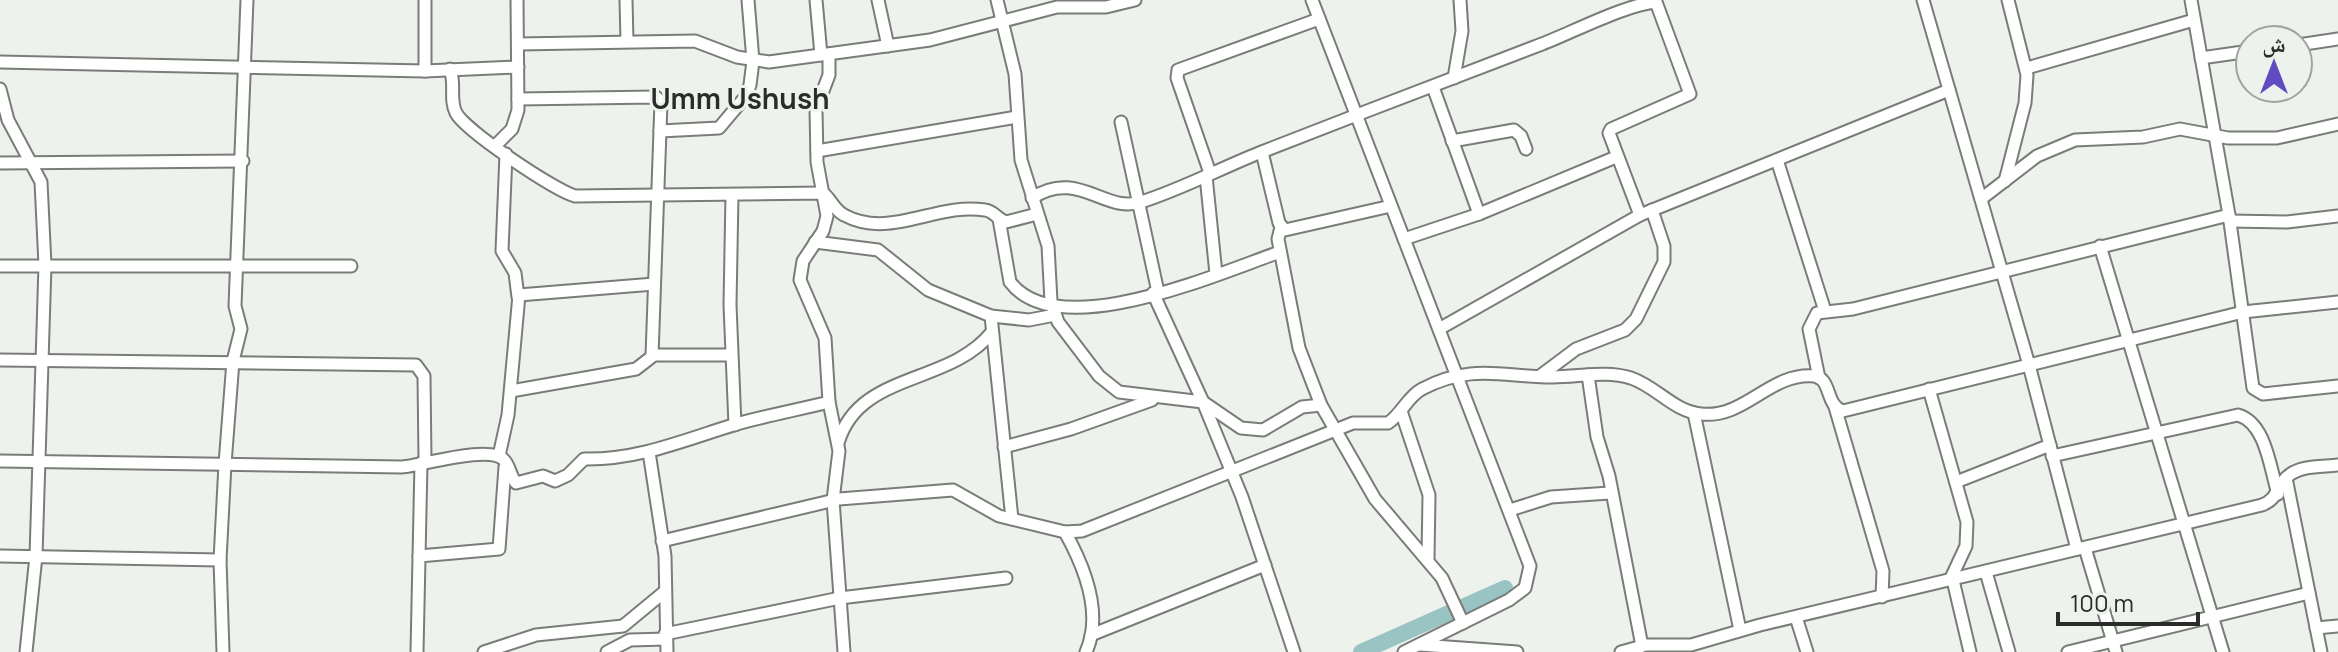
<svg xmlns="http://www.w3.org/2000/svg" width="2338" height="652" font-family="Manrope,'Noto Naskh Arabic',sans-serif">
<rect width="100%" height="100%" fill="#eef2ec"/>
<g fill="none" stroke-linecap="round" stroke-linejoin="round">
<path stroke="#9ac3c3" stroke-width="16" d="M1361,652l144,-64"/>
<defs>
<g id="minor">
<path d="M425,0v71"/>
<path d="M626,0l1,41"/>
<path d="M816,0l5,55"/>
<path d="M878,0l10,46"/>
<path d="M997,0l18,74 6,86 27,86 3,55 7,21 41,54 20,16 84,10 39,95 52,155"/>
<path d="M1312,0l218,566 -5,22 -16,12 -105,52"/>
<path d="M1923,0l106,365 48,184"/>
<path d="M2191,0l38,215 24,173 10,6 75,-8"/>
<path d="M518,44l177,-3 42,16 32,5 161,-22 127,-33h49l29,-7"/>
<path d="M2298,45l40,-6"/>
<path d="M829,54v21l-13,34 1,53 10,54 -4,15 -20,30 -3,19 25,58 4,64 10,49 -6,49 11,152"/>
<path d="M2201,58l49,-7"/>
<path d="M0,62l425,9 93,-4"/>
<path d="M2027,68l167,-48"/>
<path d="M450,69c6,15 -1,30 6,44 10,18 98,77 119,83l248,-3c8,6 11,17 21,22 46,25 92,-13 141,-5 9,1 12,9 21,12l31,-8"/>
<path d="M1454,78l8,-47 -2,-31"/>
<path d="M1433,87l46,127"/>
<path d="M0,89l8,31 33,62 4,83 -9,291 -10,96"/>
<path d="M518,99l138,-2 5,5 -9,254"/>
<path d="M1121,122l37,170"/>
<path d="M660,131l59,-3 27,-32 4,-11 3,-24 -5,-61"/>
<path d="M1452,141l62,-11 7,6 5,13"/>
<path d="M495,146l17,-17 6,-19 -1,-110"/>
<path d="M817,151l200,-34"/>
<path d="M1262,152l17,71 6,7 106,-24"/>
<path d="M506,154l-4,97 13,22 3,24"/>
<path d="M1777,160l48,151"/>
<path d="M0,163l243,-2"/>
<path d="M1210,173l-33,-95 1,-8 141,-51"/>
<path d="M1206,176l10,98"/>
<path d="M2005,181l20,-78 2,-28 -19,-75"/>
<path d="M732,195l-2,110 5,120"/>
<path d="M1032,198c46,-30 73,16 109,4 41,-13 78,-33 118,-49 94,-37 189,-73 283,-109 29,-11 85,-40 114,-42l34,92 -79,35 -2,4 31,82"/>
<path d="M1981,199l56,-43 38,-16 68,-3 37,-8 48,9h49l61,-14"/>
<path d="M999,219l11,63c48,63 209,-9 270,-30"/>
<path d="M2230,221l57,1 51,-6"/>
<path d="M1281,227l-3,12 21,109 22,57 54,94 67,79 21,45"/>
<path d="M1404,239l75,-25 137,-57"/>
<path d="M815,242l63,8 50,40 63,26 38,4 26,-5"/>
<path d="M2100,246l123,406"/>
<path d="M0,266h351"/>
<path d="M1153,293l50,109 38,26 22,2 39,-23 19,-2"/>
<path d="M991,316l21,203"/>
<path d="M1439,329l201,-114 309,-125"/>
<path d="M0,360l416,5 8,11 1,84"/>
<path d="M1588,375l9,62 12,39 33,170"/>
<path d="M1540,376l36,-27 49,-19 11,-11 28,-57v-16l-12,-36"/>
<path d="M1819,378l-10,-49 8,-16 36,-4 376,-94"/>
<path d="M1929,389l38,133 -1,24 -14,30 18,76"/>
<path d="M511,391l125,-22 18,-14h77"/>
<path d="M1835,407l48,164 -1,26"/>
<path d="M1401,411l28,84 -1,64"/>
<path d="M1694,413l46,217"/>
<path d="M838,443c21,-72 111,-57 154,-111"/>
<path d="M1004,447l67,-18 81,-29"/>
<path d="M649,452l16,104 2,96"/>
<path d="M499,456l9,-41 11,-120 135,-11"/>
<path d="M2052,456l186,-41c28,8 32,53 40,79"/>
<path d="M0,461l402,6c19,-1 88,-23 102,-7 6,6 6,16 12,23l27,-7 12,5 13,-6 16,-16c53,1 98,-18 149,-34 31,-9 64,-15 96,-23"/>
<path d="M2286,478l35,174"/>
<path d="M1956,482l94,-37"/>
<path d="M1510,510l41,-13 59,-4"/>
<path d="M1065,532c19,34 38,82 21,120"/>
<path d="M662,541l177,-42 114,-9 46,26 66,16 17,-1 271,-108h35c14,-9 19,-26 34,-34 49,-26 81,-12 131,-12 26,0 53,-7 78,1 26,9 42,33 70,36 44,5 69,-42 113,-38 18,2 11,30 29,35l400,-99 95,-10"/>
<path d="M2085,548l31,104"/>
<path d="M0,556l220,4"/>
<path d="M419,556l80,-7 6,-82"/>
<path d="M1986,572l23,80"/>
<path d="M1796,617l11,35"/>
<path d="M2316,628l22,-2"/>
<path d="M665,634l175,-36 166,-20"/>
<path d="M1091,635l174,-70"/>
<path d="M1420,645l97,7"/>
<path d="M223,652l-3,-92 5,-96 8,-103 8,-32 -6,-23 12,-306"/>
<path d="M417,652l4,-189"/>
<path d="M484,652l52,-17 87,-9 40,-33"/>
<path d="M607,652l23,-12 36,-1"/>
<path d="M1621,652l25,-7h45l69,-20 502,-120c16,-6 14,-18 25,-28 12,-12 35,-10 51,-12"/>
<path d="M2068,652l241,-59"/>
</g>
</defs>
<use href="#minor" stroke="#797d78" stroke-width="15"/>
<use href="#minor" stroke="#fff" stroke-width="11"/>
</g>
<g text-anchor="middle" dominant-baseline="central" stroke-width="6" stroke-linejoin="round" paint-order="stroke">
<g font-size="28" font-weight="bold" fill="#2a2c29" stroke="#eef2ec">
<text x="740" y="98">Umm Ushush</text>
</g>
</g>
<g transform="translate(2274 64)"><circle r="38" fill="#eef2ec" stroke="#a0a39e" stroke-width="2"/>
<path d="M0-6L14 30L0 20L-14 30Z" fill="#604bc3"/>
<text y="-12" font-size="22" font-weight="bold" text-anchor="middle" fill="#2a2c29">ش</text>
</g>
<path d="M2058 612v12h140v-12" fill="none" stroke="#2a2c29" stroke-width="4"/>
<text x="2070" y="612" font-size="24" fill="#2a2c29" stroke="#eef2ec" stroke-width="6" paint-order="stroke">100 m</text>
</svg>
